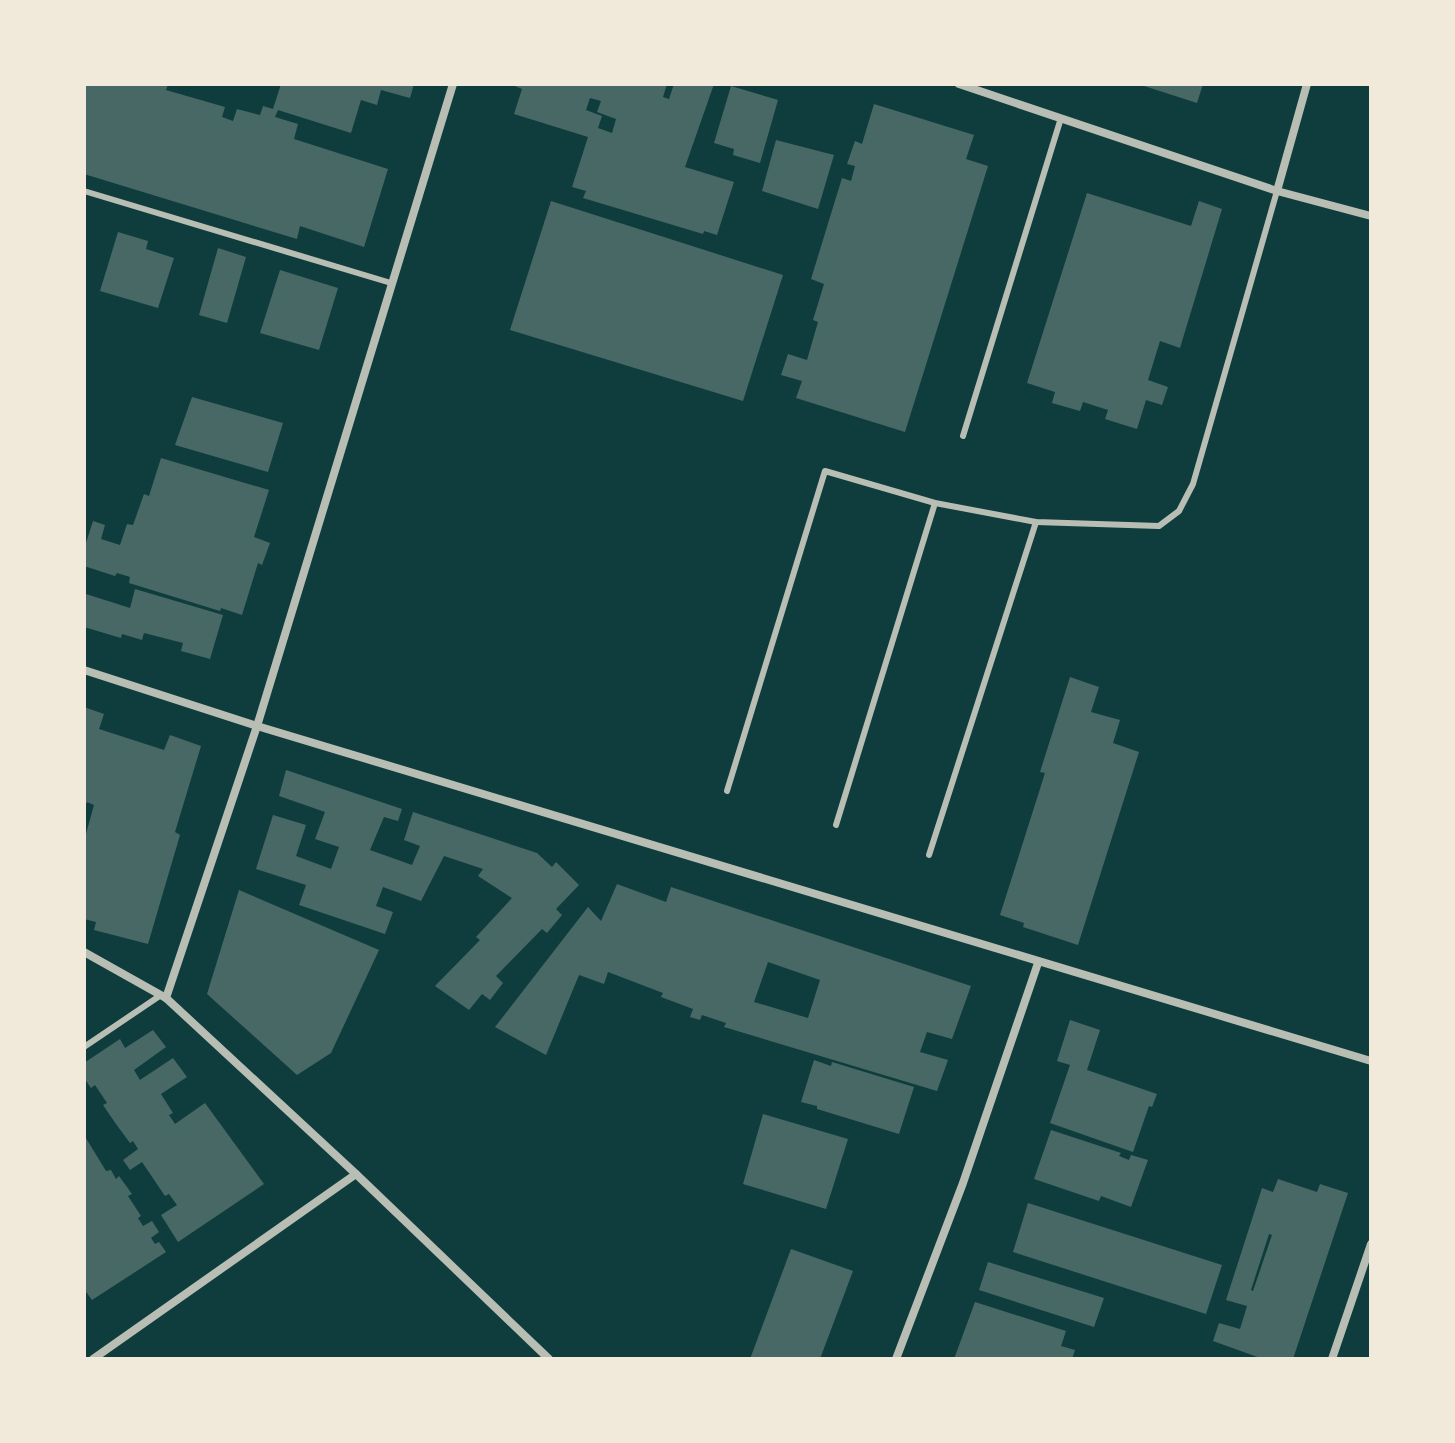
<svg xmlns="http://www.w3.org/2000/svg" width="1455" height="1443" font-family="'Exo 2',sans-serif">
<rect width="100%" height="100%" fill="#0f3d3e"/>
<g fill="#486865" fill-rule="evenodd">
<path d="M84,84h84l-2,6 59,17 -3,10 11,4 4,-12 23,6 3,-9 10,3 8,-25h133l-4,14 -29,-8 -4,15 -16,-5 -10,33 -73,-23 -3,7 23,7 -4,15 94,30 -24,78 -64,-21 -3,13 -213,-65z"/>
<path d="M510,84h157l-4,13 6,2 5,-15h40l-29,83 49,15 -17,53 -13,-4 -1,3 -120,-36 3,-7 -14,-4 16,-50 -74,-23 8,-25zM590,98l11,3 -4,11 19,7 -4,14 -14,-5 4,-12 -16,-6z"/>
<path d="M1138,84h65l-6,19z"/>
<path d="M731,86l47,14 -18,63 -27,-8 1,-6 -20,-6z"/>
<path d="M874,104l100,31 -8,24 22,7 -83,266 -109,-34 6,-17 -21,-6 7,-21 19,6 11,-38 -5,-2 11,-36 -13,-5 31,-101 9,3 4,-15 -8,-2 8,-23 7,3z"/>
<path d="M776,140l58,15 -16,54 -56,-18z"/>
<path d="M1087,193l104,33 8,-25 23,8 -42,139 -20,-7 -12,39 20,7 -6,18 -16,-5 -9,29 -32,-10 3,-9 -25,-8 -3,9 -28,-8 3,-11 -28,-9z"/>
<path d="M551,201l232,74 -40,126 -233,-71z"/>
<path d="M118,232l30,9 -2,8 28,9 -16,50 -58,-17z"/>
<path d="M218,248l28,9 -19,66 -28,-8z"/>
<path d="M280,270l58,18 -19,62 -59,-17z"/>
<path d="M192,397l91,26 -15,49 -93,-27z"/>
<path d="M161,458l108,32 -15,47 16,6 -8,22 -4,-2 -16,52 -21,-7 -1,3 -91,-28 1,-6 -13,-4 -2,3 -31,-10v-17l9,-28 12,4 -4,14 19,6 7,-21 6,1 11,-31 5,2z"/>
<path d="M135,589l88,26 -13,44 -29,-8 2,-8 -39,-10 -2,7 -20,-6 -1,4 -37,-11 2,-33 44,14z"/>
<path d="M1070,677l29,10 -8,25 29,8 -7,23 26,9 -61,193 -55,-18 1,-4 -24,-8 45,-142 -5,-1z"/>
<path d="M84,707l20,7 -5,15 65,21 6,-15 31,11 -26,86 5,3 -32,109 -54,-14 2,-8 -12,-3v-78l10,-36 -7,-3 -3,7z"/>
<path d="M286,770l116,39 -4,12 -14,-4 -14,33 42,15 8,-19 -16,-6 9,-28 124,41 15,14 4,-5 23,23 -23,24 6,6 -15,18 -5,-4 -46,47 7,7 -13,17 -8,-6 -13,16 -34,-24 45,-46 -4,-3 36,-39 -34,-22 5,-7 -39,-13 -23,45 -38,-14 -7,19 17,6 -8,22 -86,-29 7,-20 -50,-16 17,-54 33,10 -10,31 35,13 8,-22 -24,-8 10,-27 -46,-16z"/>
<path d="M617,884l49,18 5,-15 300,99 -19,53 -25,-7 -7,20 28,8 -11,31 -213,-64 2,-4 -24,-8 -2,5 -10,-3 3,-8 -32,-12 2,-4 -55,-21 -4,12 -25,-9 -33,80 -51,-28 93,-120 13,14zM768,962l52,18 -12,38 -54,-16z"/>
<path d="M239,890l140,60 -48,103 -34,22 -90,-81z"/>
<path d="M1070,1020l30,10 -13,40 70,24 -5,13 -3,-1 -16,46 -83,-29 20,-58 -13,-4z"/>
<path d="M153,1030l13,17 -32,23 6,10 33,-22 14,19 -26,17 12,19 -4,2 6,9 30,-21 59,81 -86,58 -17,-27 16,-10 -8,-11 -4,2 -23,-34 -12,8 -7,-10 15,-11 -5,-8 -3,2 -14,-19 -13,-19 4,-2 -12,-18 -4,3 -7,-10v-15l36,-24 5,9z"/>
<path d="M814,1060l17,6 1,-4 82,25 -15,47 -82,-25v-3l-16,-4z"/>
<path d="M763,1114l85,25 -22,70 -83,-25z"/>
<path d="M1051,1130l70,23 -2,3 10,4 2,-5 17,5 -17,47 -30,-11 -2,5 -65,-22z"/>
<path d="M84,1135l22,36 5,-1 5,9 3,-3 13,18 -4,2 13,20 -3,2 5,8 9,-5 7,11 -8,6 4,6 4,-2 7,10 -74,48 -8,-11z"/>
<path d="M1278,1179l39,13 3,-8 28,9 -55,166h-30l-50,-18 6,-18 21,6 7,-23 -21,-6 36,-112 11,4zM1269,1234l3,1 -19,56 -2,-1z"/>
<path d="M1028,1203l194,62 -16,49 -193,-62z"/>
<path d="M791,1249l62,22 -33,88h-70z"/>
<path d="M988,1262l116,36 -10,29 -115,-37z"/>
<path d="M975,1302l91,29 -5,15 14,4 -3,9h-118z"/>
</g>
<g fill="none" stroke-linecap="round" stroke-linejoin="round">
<g stroke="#b8beb3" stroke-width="6">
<path d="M84,191l307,92"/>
<path d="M963,436l98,-318"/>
<path d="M727,791l98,-320 110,32 101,19 123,4 20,-15 14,-27 84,-293"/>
<path d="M836,825l99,-322"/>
<path d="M929,855l107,-333"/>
<path d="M84,1047l77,-52"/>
</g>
<g stroke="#b8beb3" stroke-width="8">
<path d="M959,84l318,107 94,25"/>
<path d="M1277,191l30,-107"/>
<path d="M84,670l173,56 1114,335"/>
<path d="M84,952l82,46 190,176 193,185"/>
<path d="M166,998l91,-272 196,-642"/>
<path d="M93,1359l263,-185"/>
<path d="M896,1359l67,-176 75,-220"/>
<path d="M1332,1359l39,-115"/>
</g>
</g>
<rect width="1455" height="1443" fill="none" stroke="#f1e9da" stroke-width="172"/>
</svg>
